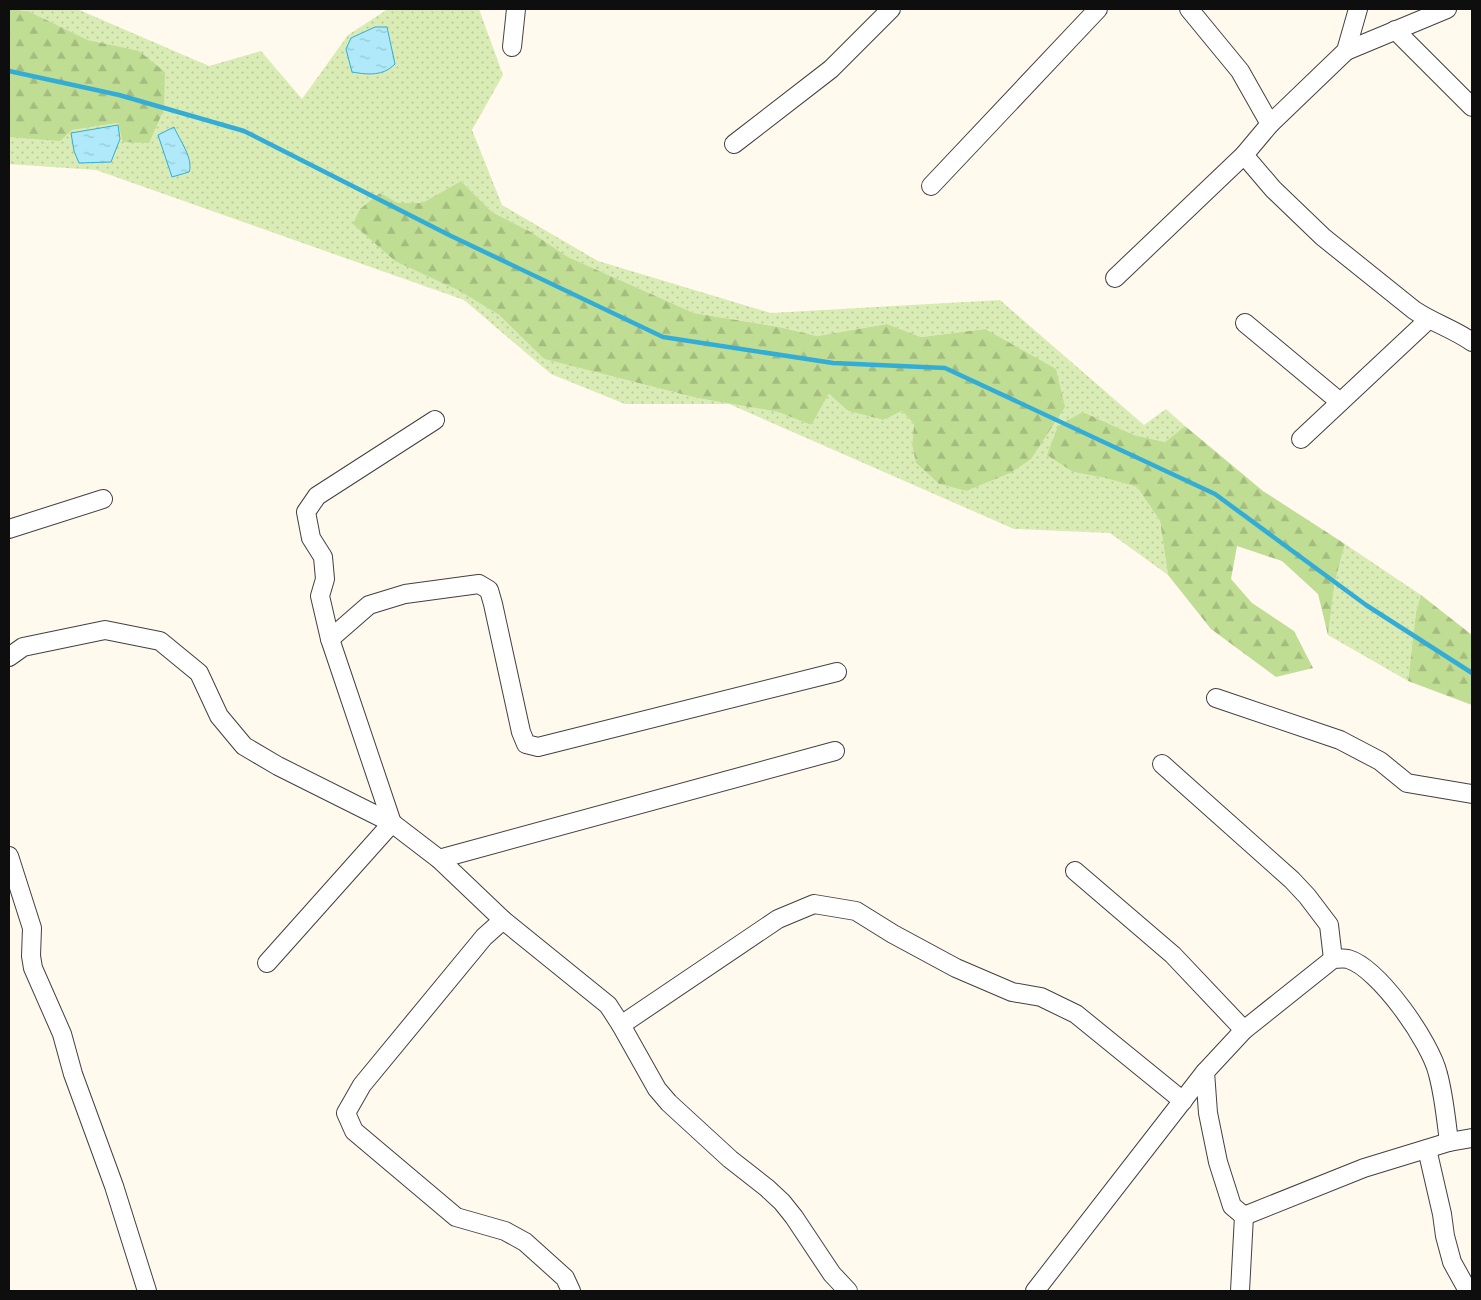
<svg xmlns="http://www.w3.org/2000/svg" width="1481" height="1300" font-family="Georgia,serif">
<defs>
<pattern id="grass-dots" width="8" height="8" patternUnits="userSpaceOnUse" patternTransform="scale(1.25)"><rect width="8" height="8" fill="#daecb5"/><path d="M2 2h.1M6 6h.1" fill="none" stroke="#bac99a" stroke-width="1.8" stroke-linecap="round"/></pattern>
<pattern id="forest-firs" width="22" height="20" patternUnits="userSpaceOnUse" patternTransform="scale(1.25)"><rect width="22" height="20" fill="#c0dd94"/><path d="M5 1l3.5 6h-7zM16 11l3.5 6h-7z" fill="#a4bc7e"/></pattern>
<pattern id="water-ripples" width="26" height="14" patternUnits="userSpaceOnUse" patternTransform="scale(1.25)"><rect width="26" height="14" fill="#b0e9f9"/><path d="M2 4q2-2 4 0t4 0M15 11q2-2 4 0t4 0" fill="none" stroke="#96c7d4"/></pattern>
</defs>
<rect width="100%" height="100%" fill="#fff9ee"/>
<g fill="url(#grass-dots)" fill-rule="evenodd">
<path d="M19,9h58l132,57 52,-15 41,48 46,-64 40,-26h91l24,66 -31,55 30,75 96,56 173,52 229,-13 144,125 22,-16 19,17 -20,16 -31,-7 -51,-23 -10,60 32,6 32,9 23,34 8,54 -58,-42 -96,-4 -285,-125h-104l-74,-30 -87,-74 -368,-130 -87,-6v-27l63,-7 46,-7 21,-71 -51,-12 -60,-29zM461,181l31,31 39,20 37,25 126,56 85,14 38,9 70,-12 34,13 64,-8 -19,162 -27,-7 -23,-21 -4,-18 2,-21 -12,-13 -20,9 -34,-9 -19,-17 -18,31 -33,-13 -81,-14 -153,-39 -45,-44 -41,-25 -79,-97 19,10h24z"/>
<path d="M1345,544l76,51 -5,17 -8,69 -80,-46 7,-54z"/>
</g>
<g fill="url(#forest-firs)">
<path d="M9,9l19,2 60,29 51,11 26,21 -1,37 -15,34 -26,-1 -5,-19 -46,7 -12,11 -51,-4z"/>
<path d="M461,181l31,31 39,20 37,25 126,56 85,14 38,9 70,-12 34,13 64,-8 71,40 9,38 -34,52 -21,14 -44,18 -27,-7 -23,-21 -4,-18 2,-21 -12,-13 -19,9 -35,-9 -19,-17 -18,31 -33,-13 -81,-14 -153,-39 -45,-44 -41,-25 -63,-29 -42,-37 7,-15 20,-16 18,10h24z"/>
<path d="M1083,412l51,23 31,7 20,-16 78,65 82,53 -10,37 -7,54 -10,-41 -36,-33 -45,-15 -6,33 21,24 42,28 19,37 -37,9 -65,-48 -43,-54 -8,-54 -23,-34 -32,-9 -32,-6 -26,-17 11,-29z"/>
<path d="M1421,595l51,40v70l-64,-24 8,-69z"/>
</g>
<g fill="url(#water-ripples)" stroke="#33add5">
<path d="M375,27h12l8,37c-12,12 -26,11 -43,8l-6,-23 5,-11z"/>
<path d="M118,125l2,14 -9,23 -32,1 -5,-12 -3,-18z"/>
<path d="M174,127c5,12 20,32 15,45l-17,5 -14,-42z"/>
</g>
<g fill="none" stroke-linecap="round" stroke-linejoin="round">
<path stroke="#33add5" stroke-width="4.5" d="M9,71l110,24 125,36 205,104 214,102 170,26 112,5 270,126 151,111 106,68"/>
<defs>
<g id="street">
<path d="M1189,9l51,62 30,53 -26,31 29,34 50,48 91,73c19,13 40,19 58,32"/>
<path d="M1395,30l77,77"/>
<path d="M512,47l4,-38"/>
<path d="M1346,51l101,-42"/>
<path d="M1270,124l76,-73 12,-42"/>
<path d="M734,144l97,-75 60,-60"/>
<path d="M931,186l167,-177"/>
<path d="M1115,278l129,-123"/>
<path d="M1245,323l95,79"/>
<path d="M1301,439l127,-119"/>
<path d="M9,529l94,-30"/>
<path d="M330,639l39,-34 36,-11 74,-10 10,6 4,14 28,128 5,12 12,3 299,-75"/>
<path d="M9,657l14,-10 82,-17 55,11 39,32 20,43 25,30 34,20 114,57 47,36 64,61"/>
<path d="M1216,698l124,42 40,21 27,22 65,11"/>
<path d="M1162,764l130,116 15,16 22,29 4,34"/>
<path d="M9,856l23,72 -1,28 2,12 29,66 11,40 41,112 33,105"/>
<path d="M439,859l396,-108"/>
<path d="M1075,871l98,84 71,75"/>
<path d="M267,963l125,-140 -62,-184 -10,-43 5,-17 -2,-22 -12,-19 -5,-26 11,-16 118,-76"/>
<path d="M621,1025l157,-106 36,-15 42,7 37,23 63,34 56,24 29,5 35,17 107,87"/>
<path d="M1427,1149l15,65 3,22 7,26 16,29"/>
<path d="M1244,1216l-12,-10 -14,-44 -10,-49 -3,-41 39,-42 89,-71c4,0 10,-1 15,0 31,9 83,84 90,115 6,22 8,45 11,68"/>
<path d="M1244,1216l120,-48 85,-26 23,-4"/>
<path d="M571,1291l-6,-13 -40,-36 -20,-11 -49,-14 -102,-86 -8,-18 16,-28 122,-148 19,-17 105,85 13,20 36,64 12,14 61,56 37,29 15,14 12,15 38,57 16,17"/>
<path d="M1035,1291l170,-219"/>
<path d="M1240,1291l4,-75"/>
</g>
</defs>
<use href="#street" stroke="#414141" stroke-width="20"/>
<use href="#street" stroke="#fff" stroke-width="18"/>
</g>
<rect width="1481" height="1300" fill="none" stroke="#0e0e0e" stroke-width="20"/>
</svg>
